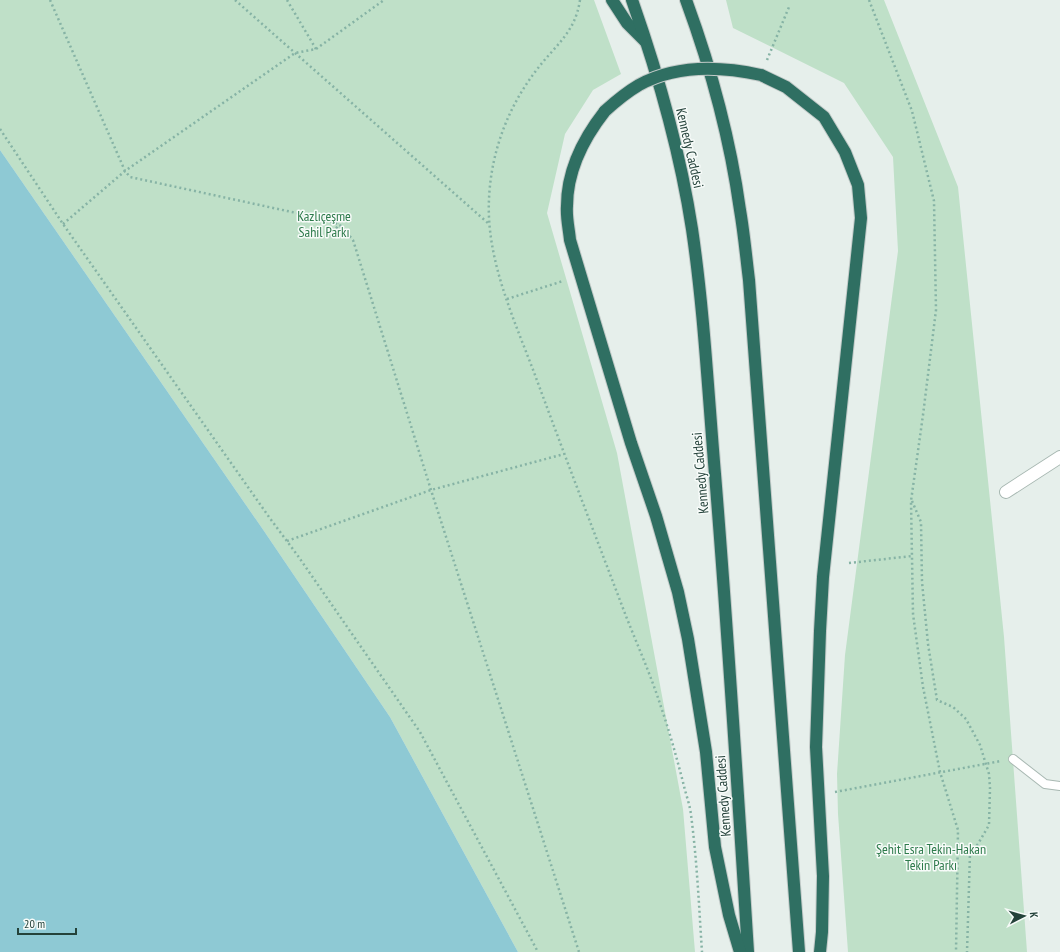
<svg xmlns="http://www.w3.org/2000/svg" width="1060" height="952" font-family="'PT Sans Narrow',sans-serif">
<rect width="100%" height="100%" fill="#e6efeb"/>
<g fill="#bfe0c8">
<path d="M0,0h594l27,74 -28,16 -28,44 -18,79 70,240 66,356 12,143h-177l-128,-235 -126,-186 -264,-381z"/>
<path d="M726,0h158l74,187 46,450 23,315h-179l-10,-138 -1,-40 8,-119 53,-404 -5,-94 -49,-74 -111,-55z"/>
</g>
<path fill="#8ec9d4" d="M0,150l264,381 126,186 128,235h-518z"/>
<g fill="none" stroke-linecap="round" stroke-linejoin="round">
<defs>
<path id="lane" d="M1013,759l32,25 15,2"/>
<path id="street" d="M1006,492l54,-35"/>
<g id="highway">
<path d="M612,0l15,23 18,18"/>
<path d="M632,0c26,74 48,151 60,229 12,81 16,163 23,245 13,159 23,319 33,478"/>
<path d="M686,0c25,68 44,138 54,210 4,23 6,46 9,70l50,672"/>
<path d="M761,75l25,12 38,30 21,35 13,33 3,33 -38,359 -3,54 -4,116 7,129 -1,56 -2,20"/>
<path d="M605,111c-22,28 -38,59 -38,95 -1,11 2,23 3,34l61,203 25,73 22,76 10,47 18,113 9,95 14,68 11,37"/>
</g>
</defs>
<use href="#lane" stroke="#a8b8b2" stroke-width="10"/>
<use href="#street" stroke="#a8b8b2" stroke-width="14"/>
<use href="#highway" stroke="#c2cac8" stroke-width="14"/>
<g stroke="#86b3a5" stroke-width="2.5" stroke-dasharray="2 3" stroke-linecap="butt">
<path d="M50,0l75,171 5,6 185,40 24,7 14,16 78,250 148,462"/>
<path d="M235,0l254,224"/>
<path d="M287,0l29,49"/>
<path d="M580,0c-5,34 -26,46 -45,72 -28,37 -44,81 -46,127 -3,61 25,120 46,176 28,76 57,152 86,228 13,35 29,69 40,104 9,26 16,52 23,79 2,9 6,19 7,29 6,45 8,92 11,137"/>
<path d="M869,0l43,111 22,90 2,109 -13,105 -12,86 2,113 10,73 17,85 18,58 -2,122"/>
<path d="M767,60l22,-53"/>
<path d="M0,129l63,95 206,293 29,39 122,176 118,220"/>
<path d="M63,224l62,-53 170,-118 21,-4 68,-49"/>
<path d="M331,237l8,-13"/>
<path d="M507,299l56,-18"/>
<path d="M912,501l9,21 1,60 6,62 9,56 16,7 13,12 14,26 9,29 1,14 -1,37 -11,19 -8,9 -3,99"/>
<path d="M287,541l144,-51 133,-36"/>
<path d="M849,563l63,-7"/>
<path d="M835,792l166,-31"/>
</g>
<use href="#lane" stroke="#fff" stroke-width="8"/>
<use href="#street" stroke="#fff" stroke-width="12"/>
<use href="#highway" stroke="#2f6f62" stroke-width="12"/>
<defs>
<path id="highway-bridge" d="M605,111c11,-10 22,-19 34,-26 38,-21 81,-19 122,-10"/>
</defs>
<use href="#highway-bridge" stroke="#c2cac8" stroke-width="14" stroke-linecap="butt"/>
<use href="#highway-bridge" stroke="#2f6f62" stroke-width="12"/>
</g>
<g text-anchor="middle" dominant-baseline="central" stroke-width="3" stroke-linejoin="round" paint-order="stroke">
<g font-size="14" fill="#24423a" stroke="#f7fbf9">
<text transform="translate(690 148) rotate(77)">Kennedy Caddesi</text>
<text transform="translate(700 473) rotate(-95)">Kennedy Caddesi</text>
<text transform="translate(723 796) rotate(-94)">Kennedy Caddesi</text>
</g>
<g font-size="14" fill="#2d7a4b" stroke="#f7fbf9">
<text x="324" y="216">Kazlıçeşme<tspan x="324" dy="16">Sahil Parkı</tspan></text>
<text x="931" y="849">Şehit Esra Tekin-Hakan<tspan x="931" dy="16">Tekin Parkı</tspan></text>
</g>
</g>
<g transform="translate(1024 916) rotate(84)" stroke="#f7fbf9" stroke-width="3" paint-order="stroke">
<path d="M0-3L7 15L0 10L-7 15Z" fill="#24423a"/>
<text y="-6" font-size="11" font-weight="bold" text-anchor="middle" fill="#24423a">K</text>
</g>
<path d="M18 928v6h58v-6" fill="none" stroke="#24423a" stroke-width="2"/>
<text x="24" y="928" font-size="12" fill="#24423a" stroke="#f7fbf9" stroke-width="3" paint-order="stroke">20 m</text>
</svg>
